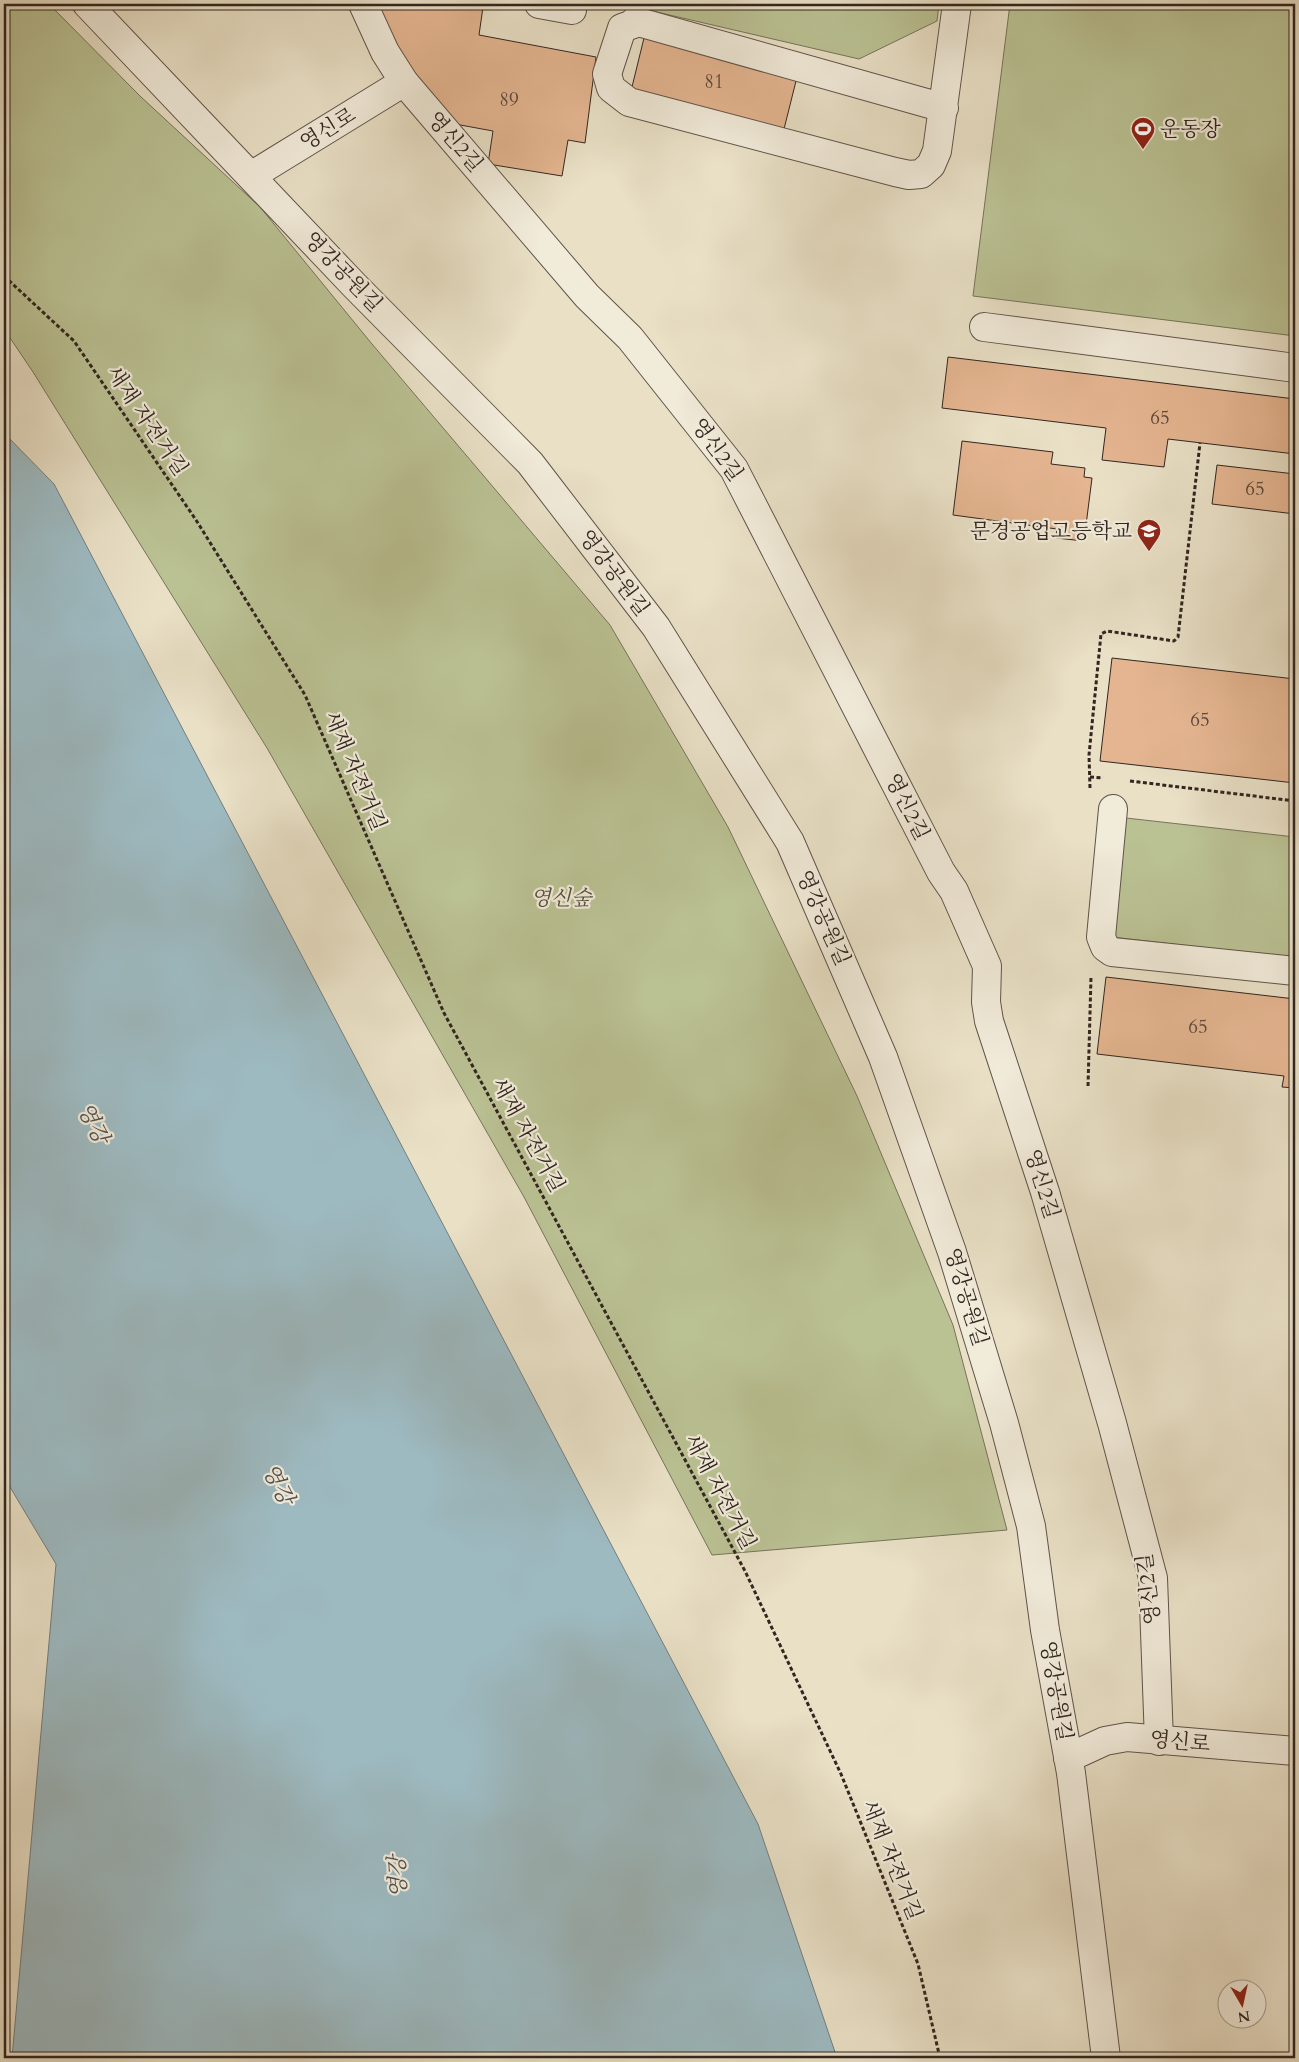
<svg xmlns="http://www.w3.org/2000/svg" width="1299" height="2062" font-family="Cardo,'Noto Serif KR',serif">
<rect width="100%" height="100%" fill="#e9e0c6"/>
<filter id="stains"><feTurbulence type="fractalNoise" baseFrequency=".004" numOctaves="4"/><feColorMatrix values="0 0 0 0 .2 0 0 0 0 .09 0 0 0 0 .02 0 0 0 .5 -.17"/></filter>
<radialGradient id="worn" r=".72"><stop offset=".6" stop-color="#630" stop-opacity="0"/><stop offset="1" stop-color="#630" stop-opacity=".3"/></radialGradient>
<g fill="#bac193" stroke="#76745a">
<path d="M4,4h45l91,92 120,111 112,137 238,281 118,202 129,269 96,229 54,205 -295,25 -188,-358 -257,-449 -234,-376 -29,-43z"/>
<path d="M643,4h296l-2,17 -78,38 -224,-52z"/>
<path d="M1010,4h285v332l-322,-40z"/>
<path d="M1126,818l169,19v121l-183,-21z"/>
</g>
<path fill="#9dbac1" stroke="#727f81" d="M4,433l50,51 704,1340 79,234h-825l44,-494 -52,-87z"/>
<g fill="#e4b590" stroke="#322621">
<path d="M376,4h91l16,3 -4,28 117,22 -11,86 -17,-3 -6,36 -74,-12 5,-33 -49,-9 -32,-45z"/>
<path d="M644,38l92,23 63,8 -16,64 -153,-38z"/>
<path d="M948,357l347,42v55l-127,-15 -4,28 -62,-7 4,-32 -164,-20z"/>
<path d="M962,441l91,11 -2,12 34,4 -1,9 8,1 -8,63 -28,-3 1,-9 -104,-14z"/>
<path d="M1217,465l78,9v40l-83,-10z"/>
<path d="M1112,658l183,21v104l-195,-22z"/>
<path d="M1106,977l189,22v89l-13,-1 2,-11 -187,-22z"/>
</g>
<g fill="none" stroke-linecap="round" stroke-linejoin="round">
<defs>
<g id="minor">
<path d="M87,4l267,281 176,178 126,164 134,215 93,215 69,195 52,171 27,103 14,104 26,143 35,285"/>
<path d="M363,4l22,48 19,30 183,214 43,42 104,131 207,403 13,19 33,75 -1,36 3,19 56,171 67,231 41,155 6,163"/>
<path d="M539,4l33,6"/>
<path d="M944,108l-309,-87 1,2 -14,5 -15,46 4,14 18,14 266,70 14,3 12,-1 10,-9 6,-14 20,-147"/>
<path d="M251,176l153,-94"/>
<path d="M984,327l311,41"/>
<path d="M1113,809l-12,128 4,10 7,5 183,19"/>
<path d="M1068,1758l37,-17 22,-4 168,14"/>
</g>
</defs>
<use href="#minor" stroke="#60544a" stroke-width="30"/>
<g stroke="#322621" stroke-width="3" stroke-dasharray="4 2.5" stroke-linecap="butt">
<path d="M4,276l70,65 122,179 109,175 139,318 301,558 96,203 77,190 22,94"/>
<path d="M1090,777l13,1"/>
<path d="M1130,781l165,20"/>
<path d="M1090,788l-1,-33 12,-121 6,-3 67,10 4,-4 22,-194"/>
<path d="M1088,1086l3,-109"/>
</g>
<use href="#minor" stroke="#f1ebda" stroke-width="28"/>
</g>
<defs>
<symbol id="stadium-pin" viewBox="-11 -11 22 30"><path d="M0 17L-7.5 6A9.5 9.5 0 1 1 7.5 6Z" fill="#8f2418" stroke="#f1ebda"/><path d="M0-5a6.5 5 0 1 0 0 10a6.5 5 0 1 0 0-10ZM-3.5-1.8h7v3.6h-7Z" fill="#fff"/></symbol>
<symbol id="school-pin" viewBox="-11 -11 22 30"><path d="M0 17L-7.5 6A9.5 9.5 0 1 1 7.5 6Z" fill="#8f2418" stroke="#f1ebda"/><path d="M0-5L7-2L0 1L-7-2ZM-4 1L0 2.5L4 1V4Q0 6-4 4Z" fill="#fff"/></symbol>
</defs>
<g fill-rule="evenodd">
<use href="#stadium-pin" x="1129" y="115" width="28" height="38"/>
<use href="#school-pin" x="1135" y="517" width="28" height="38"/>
</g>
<g text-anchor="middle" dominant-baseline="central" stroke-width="4.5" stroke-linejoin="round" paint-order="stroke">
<g font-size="19" fill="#5e4a3d">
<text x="714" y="82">81</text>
<text x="509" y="100">89</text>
<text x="1160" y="418">65</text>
<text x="1255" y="489">65</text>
<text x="1200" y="720">65</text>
<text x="1198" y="1027">65</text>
</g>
<g font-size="21" fill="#322621" stroke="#f1ebda">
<text transform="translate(328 129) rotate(-32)">영신로</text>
<text transform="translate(455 142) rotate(49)">영신2길</text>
<text transform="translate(343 272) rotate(46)">영강공원길</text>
<text transform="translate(147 421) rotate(56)">새재 자전거길</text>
<text transform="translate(717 450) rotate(54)">영신2길</text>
<text transform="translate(614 573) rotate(53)">영강공원길</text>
<text transform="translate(355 771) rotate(67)">새재 자전거길</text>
<text transform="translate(907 807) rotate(63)">영신2길</text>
<text transform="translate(823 918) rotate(66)">영강공원길</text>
<text transform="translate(528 1135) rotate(61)">새재 자전거길</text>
<text transform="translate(1042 1184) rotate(73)">영신2길</text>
<text transform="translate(966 1297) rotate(73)">영강공원길</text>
<text transform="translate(720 1492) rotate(62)">새재 자전거길</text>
<text transform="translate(1149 1589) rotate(-97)">영신2길</text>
<text transform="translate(1056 1691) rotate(80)">영강공원길</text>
<text transform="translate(1180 1742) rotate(5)">영신로</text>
<text transform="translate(892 1860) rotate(68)">새재 자전거길</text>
</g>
<g font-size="21" fill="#322621" stroke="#f1ebda" text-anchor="start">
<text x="1160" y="129">운동장</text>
<text x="1132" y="531" text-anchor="end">문경공업고등학교</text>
</g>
<g font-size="21" font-style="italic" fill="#544d3e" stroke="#f1ebda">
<text x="561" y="898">영신숲</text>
</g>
<g font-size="22" font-style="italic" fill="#525251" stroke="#f1ebda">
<text transform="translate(93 1123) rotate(63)">영강</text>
<text transform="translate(278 1484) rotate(63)">영강</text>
<text transform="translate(398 1877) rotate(-93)">영강</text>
</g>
</g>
<rect width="1299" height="2062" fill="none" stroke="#e9e0c6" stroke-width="20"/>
<rect x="5" y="5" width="1289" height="2052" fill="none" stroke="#322621" stroke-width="2.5"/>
<rect x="10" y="10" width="1279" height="2042" fill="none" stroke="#322621"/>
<g transform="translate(1242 2004) rotate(171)"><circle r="24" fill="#f1ebda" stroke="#a59c90"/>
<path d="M0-4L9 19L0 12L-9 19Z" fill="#8f2418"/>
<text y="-8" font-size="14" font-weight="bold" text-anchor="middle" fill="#322621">N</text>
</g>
<rect width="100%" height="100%" filter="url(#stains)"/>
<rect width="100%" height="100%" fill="url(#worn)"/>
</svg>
